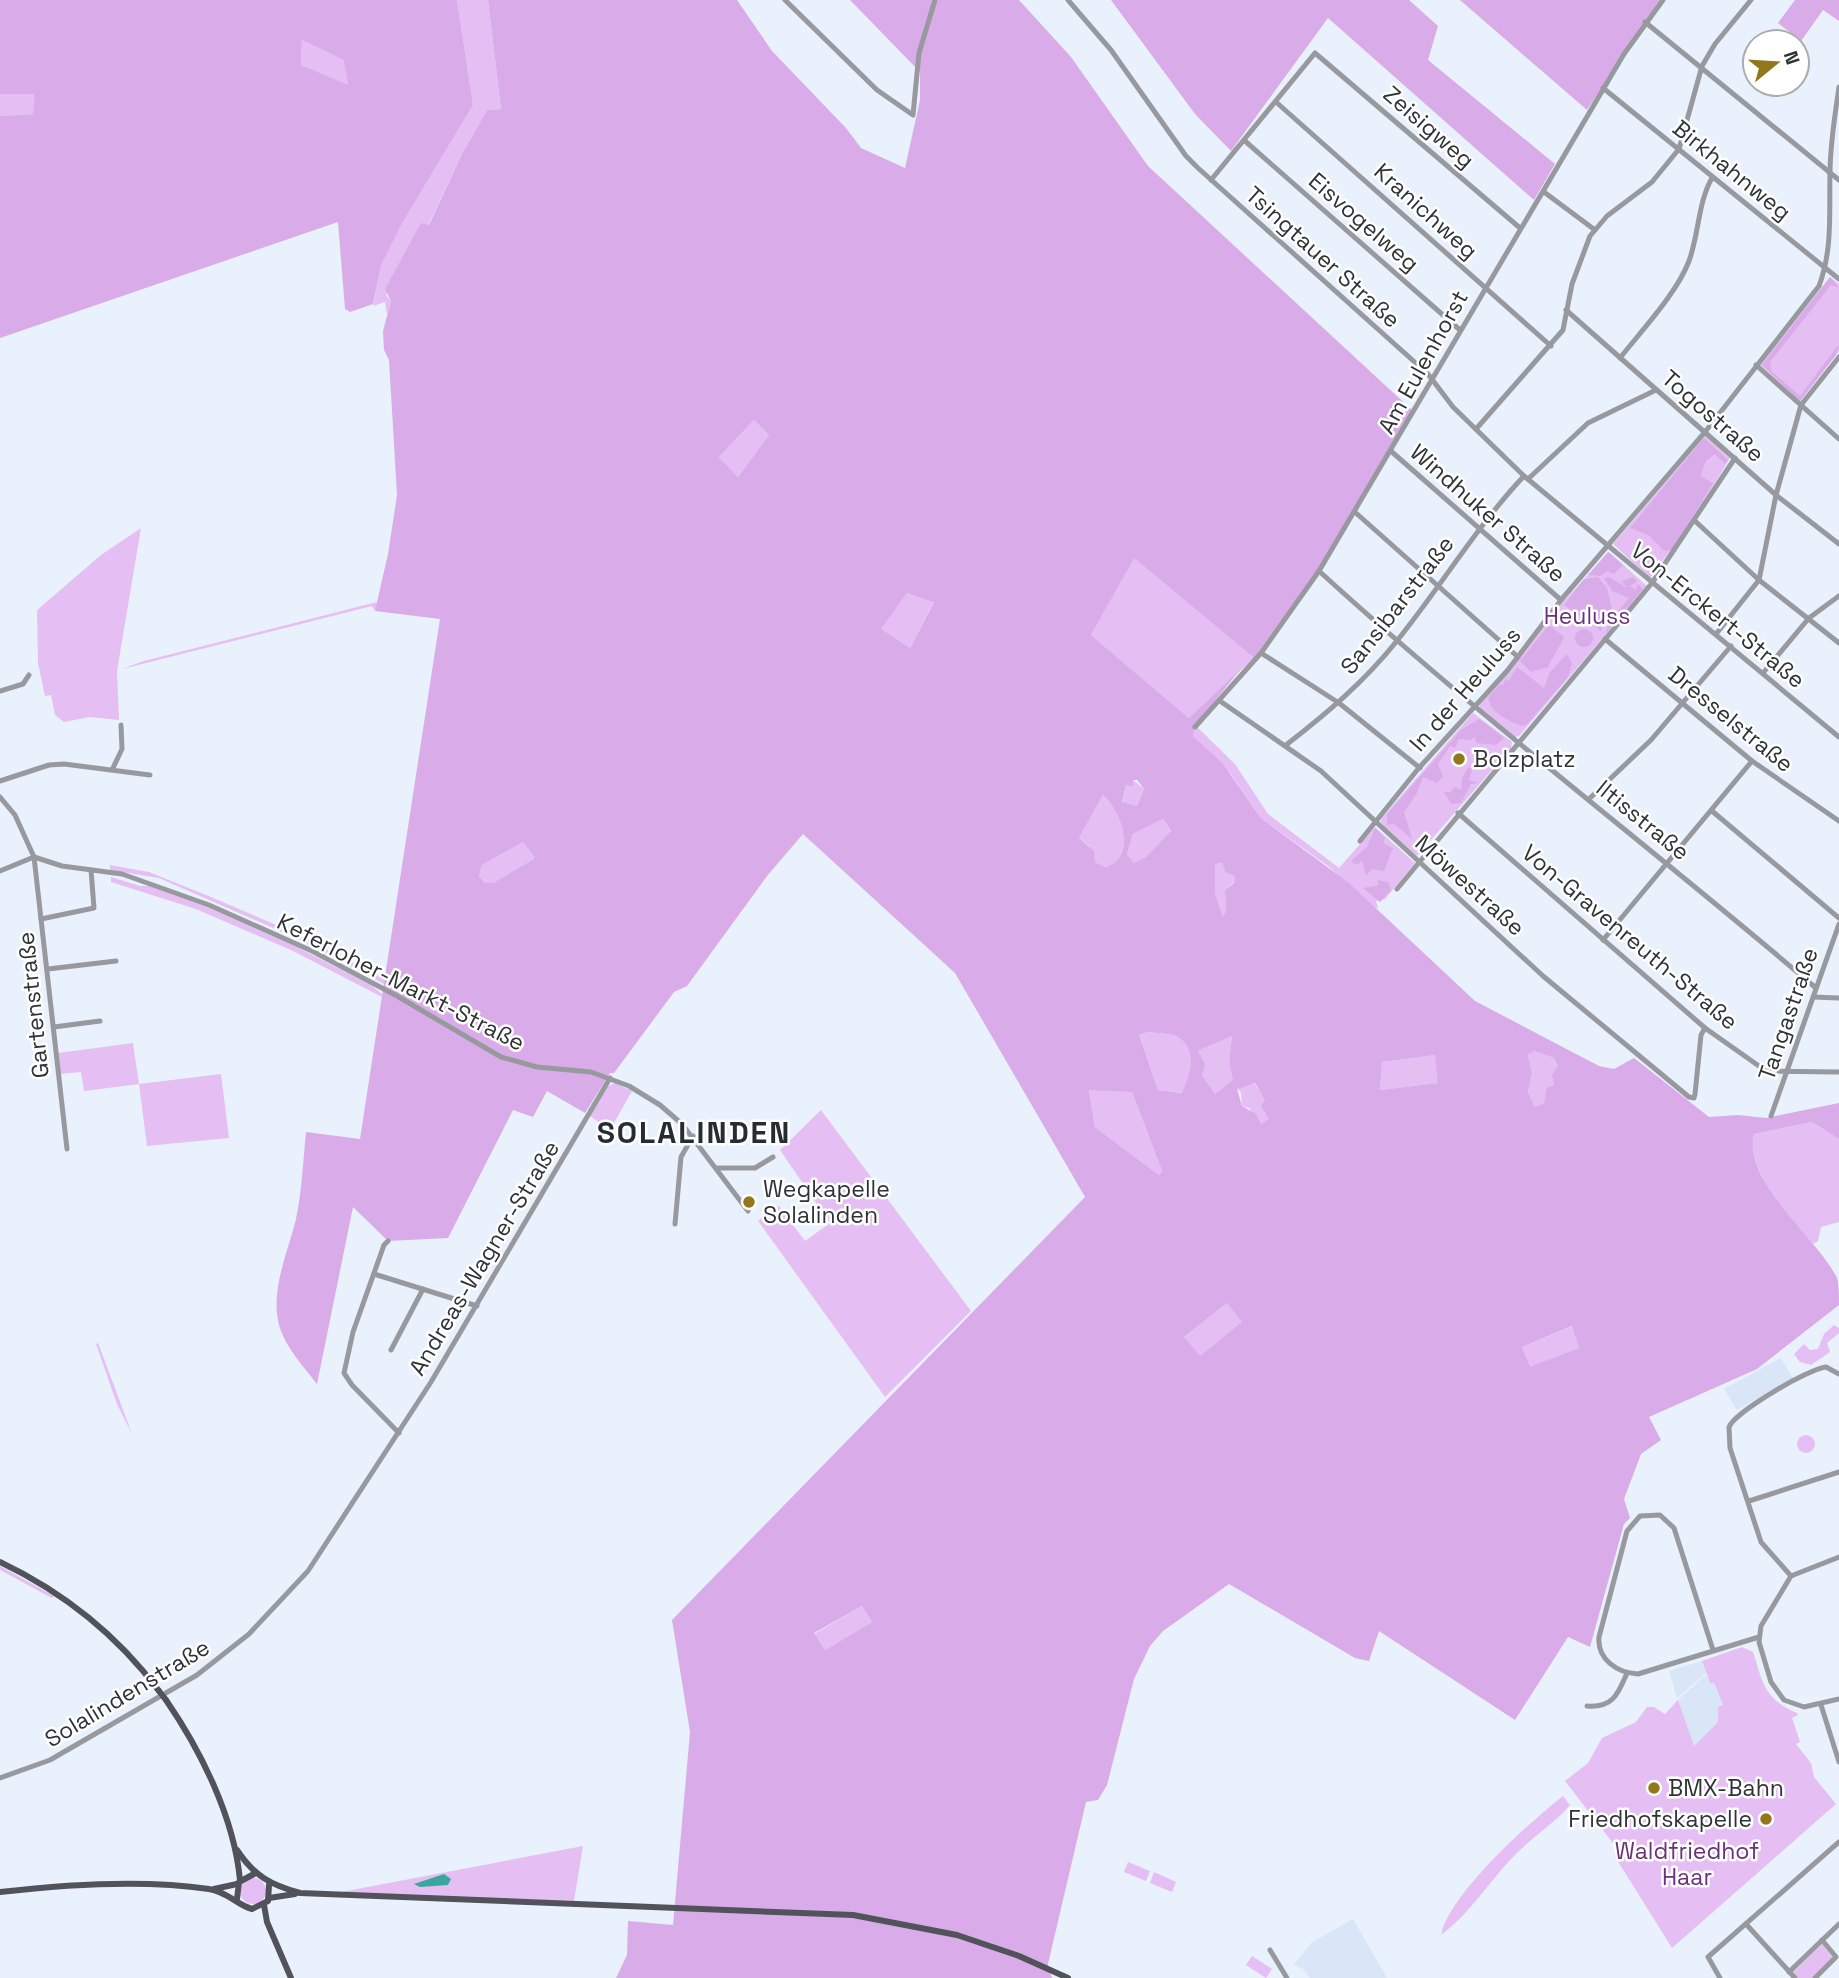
<svg xmlns="http://www.w3.org/2000/svg" width="1839" height="1978" font-family="'Space Grotesk',sans-serif">
<rect width="100%" height="100%" fill="#e8f1fc"/>
<g fill="#d8e6f7">
<path d="M1781,1358l12,20 -56,32 -13,-21z"/>
<path d="M1702,1661l4,12 -29,25 -8,-27z"/>
<path d="M1706,1675l4,8h4l9,23 -5,16 -25,25 -15,-47z"/>
<path d="M1353,1919l34,59h-77l-7,-9 -9,-4 17,-22z"/>
</g>
<g fill="#e5bff3">
<path d="M457,0h31l13,109 -14,1 -25,44 -34,72 -42,69 5,6 -4,14 -2,-13 -12,4 8,-40 22,-44 70,-117z"/>
<path d="M302,40l43,20 3,26 -47,-21z"/>
<path d="M34,93l-1,21 -33,2v-22z"/>
<path d="M1830,277l9,7v67l-39,50 -40,-36z"/>
<path d="M754,420l15,15 -31,42 -19,-20z"/>
<path d="M1705,436l25,22 -38,63 -42,57 -37,-34z"/>
<path d="M141,528l-24,143 2,49 -29,-3 -26,5 -9,-7 -4,-20 -6,1 -7,-33 -1,-53 64,-55z"/>
<path d="M1609,552l38,34 -128,150 -4,1 -35,-28v-4l83,-103z"/>
<path d="M1133,557l121,101 -65,60 -98,-83z"/>
<path d="M907,593l27,8 -24,47 -30,-19z"/>
<path d="M377,602l-2,9 -3,-5 -250,63 22,-8z"/>
<path d="M1473,713l39,29 -1,6 -94,108 -36,-33v-4z"/>
<path d="M1195,725l40,39 33,50 71,54 36,-41 40,36 -30,36 -9,2 2,7 -4,-1 -46,-41 -67,-48 -31,-45 -37,-37z"/>
<path d="M1133,780l11,9 -7,17 -15,-3 4,-18z"/>
<path d="M1103,795c17,15 36,61 3,72l-11,-5 -6,-16 -10,-8z"/>
<path d="M1163,819l8,13 -25,25 -12,6 -7,-9 6,-20z"/>
<path d="M523,842l12,16 -42,25h-8l-6,-7 3,-11z"/>
<path d="M1222,863l13,13 -1,6 -9,8 1,21 -3,6 -8,-24v-29z"/>
<path d="M110,865l39,7 62,25 86,37 88,45 -1,5 -81,-43 -144,-63 -49,-8z"/>
<path d="M111,877l29,9h9l56,20 90,40 76,39 11,9v3l-89,-46 -97,-42 -85,-27z"/>
<path d="M1148,1032c8,1 21,1 28,4 23,11 14,40 7,57l-25,-3 -19,-55z"/>
<path d="M1232,1036l-3,25 5,19 -19,14 -13,-19 -4,-24z"/>
<path d="M133,1043l6,41 82,-10 8,64 -82,8 -8,-62 -55,7 -3,-19 -21,2 -2,-21z"/>
<path d="M1534,1051l20,7 4,8 -4,19 -8,3 -2,16 -9,3 -7,-15 4,-19 -4,-18z"/>
<path d="M1435,1055l4,28 -59,7 2,-28z"/>
<path d="M615,1083l17,8 -22,39 -20,-14 18,-30z"/>
<path d="M1254,1083l12,17 -2,11 6,8 -9,5 -12,-16 -7,-2 -1,-13 -4,-5z"/>
<path d="M1089,1089l43,3 30,79 -3,4 -64,-48z"/>
<path d="M821,1110l150,201 -86,86 -127,-176 21,-15 26,35 25,-18 -50,-73z"/>
<path d="M1812,1122l27,17v83l-18,5 -3,14 -5,3c-22,-26 -68,-74 -59,-110z"/>
<path d="M1227,1303l16,19 -44,35 -15,-20z"/>
<path d="M1834,1325l5,3v5l-12,10 3,9 -19,13 -11,-3 -6,-8 10,-10 6,6 8,-1 6,-15z"/>
<path d="M1573,1326l6,22 -49,20 -8,-21z"/>
<path d="M98,1343l34,91 -15,-30 -21,-60z"/>
<circle cx="1806" cy="1444" r="9"/>
<path d="M0,1566l54,30 -2,2 -52,-28z"/>
<path d="M862,1606l10,16 -47,28 -11,-16z"/>
<path d="M1742,1647l11,5c10,31 11,47 44,61l1,2 -6,3 8,24 -4,2 15,19 3,14 22,27 -164,144 -58,-93 5,-4 -54,-70 23,-18 14,-25 34,-16 11,-15h7l11,7 13,-14 16,46 24,-24v-15l5,-2 -9,-22h-4l-8,-22z"/>
<path d="M1563,1796l7,9c-15,18 -35,30 -52,47 -27,26 -46,60 -77,83 8,-41 89,-113 122,-139z"/>
<path d="M583,1846l-9,55 -238,-8z"/>
<path d="M1128,1862l22,9 -4,10 -22,-9z"/>
<path d="M1154,1872l22,10 -4,10 -22,-9z"/>
<circle cx="253" cy="1891" r="13"/>
<path d="M1822,1944l11,14 -21,20h-14l-5,-6z"/>
<path d="M1252,1956l20,13 -6,9 -20,-13z"/>
</g>
<g fill="#d9abe9" fill-rule="evenodd">
<path d="M0,0h457l16,105 -70,117 -22,44 -8,38 -23,8 -5,-3 -7,-87 -338,116v-222l33,-2 1,-20h-34zM302,40l42,20 4,25 -47,-20z"/>
<path d="M488,0h249l35,51 74,77 15,20 44,20 15,-68v-28l-70,-72h169l52,57 77,109 265,245 -97,162 -62,85 -120,-100 -43,77 98,83 51,-48 -45,55 -2,11 30,28 38,54 88,65 126,118 124,65 15,3 20,-11 75,59 29,-2 28,3 73,-15v36l-27,-17 -58,12c-12,47 64,105 83,144 2,7 2,19 2,27l-82,64 -108,48 12,23 -20,14 -17,45 6,19 -6,6 -34,123 -22,-10 -53,83 -136,-89 -10,30 -14,-3 -126,-74 -66,47 -13,15 -16,33 -27,106 -9,15 -12,2 -38,162 4,14h-436l11,-23 1,-34 45,4 17,-193 -18,-112 413,-423 -130,-224 -152,-139 -36,42 -80,110 -13,6 -60,81h-4l-25,40 -38,-22 -14,26 -20,-7 -65,128 -60,3 -35,-34 -36,177c-14,-18 -32,-37 -38,-59 -9,-35 9,-73 17,-106 6,-28 7,-58 10,-87l54,7 80,-520 -65,-8 13,-57 9,-59 -8,-135 -5,-10 -1,-19 8,-30 -6,-12 36,-66 8,2 33,-71 25,-44 14,-1zM754,420l15,15 -31,42 -19,-20zM907,593l27,9 -24,46 -29,-19zM1133,780h4l7,9 -7,17 -15,-4 4,-17 7,1zM1103,795c18,16 35,61 3,72l-11,-5 -1,-11 -15,-13zM1163,819l8,12 -25,26 -12,6 -7,-9 6,-20zM523,842l12,16 -42,25h-8l-6,-7 3,-11zM1222,863l4,9 9,4 -1,7 -9,7 1,21 -3,6 -8,-24v-29zM1148,1032c8,1 21,1 28,4 23,12 14,40 6,57l-24,-3 -19,-55zM1232,1036l-3,25 4,19 -18,14 -13,-19 3,-11 -7,-13zM1534,1051l20,7 4,8 -6,9 2,10 -8,3 -2,15 -9,4 -7,-15 4,-19 -4,-18zM1435,1055l3,28 -58,7 2,-28zM1255,1083l10,17 -4,6 8,13 -8,5 -5,-10 -14,-8 -5,-17zM1089,1090l43,2 30,79 -3,4 -64,-48zM1227,1303l15,19 -42,34 -16,-19zM1572,1326l7,22 -49,19 -8,-20zM862,1606l10,16 -47,28 -11,-17z"/>
<path d="M1111,0h298l29,26 -10,34 127,104 -21,36 -206,-182 -97,133 -36,-37z"/>
<path d="M1460,0h200l-73,110z"/>
<path d="M1795,0h44v21l-16,-11 -22,31 -23,-18z"/>
<path d="M1830,277l9,11 -8,-3 -61,77 1,9 29,25 39,-52 -3,11 -36,46 -38,-36z"/>
<path d="M1704,438l24,22 -3,4 -10,-10 -9,7 -6,15 13,7 -41,67 -8,1 -16,-16 -18,-7z"/>
<path d="M1608,552l15,13 -9,9 -7,-3 -7,5 -12,-1z"/>
<path d="M1598,577l9,11 5,21 -9,11 -2,11 -37,-26 20,-26z"/>
<path d="M1609,577l18,11 -5,-7 12,-4 3,5 -7,4 6,4 2,-6 5,5 -38,45 7,-16 17,-20 -17,-7 -8,-13z"/>
<path d="M1549,625l15,12 -16,30 -17,5 -11,-11z"/>
<circle cx="1584" cy="638" r="9"/>
<path d="M1567,654l5,9 -4,14 -41,47 -5,2c-15,-6 -30,-12 -34,-28l11,-13h4l3,-7 2,4 9,-15 27,21 6,-16z"/>
<path d="M1479,719l25,19 -8,7 -19,-2 -3,-6 -3,3 -12,-1 -4,9 -5,-2 -12,18 5,12 -6,7 -14,-6 -6,16 -13,19 8,27 -18,-15 -7,1v-11l74,-84z"/>
<path d="M1469,767l3,3 -3,10 10,3 -8,1 -10,19 -10,1 -7,-12h6l5,-5 6,3 1,-12z"/>
<path d="M1375,828l10,10 -2,5 10,5 -9,23 -11,-2 -7,6 -4,-14 -5,4 -6,-4 16,-14z"/>
<path d="M1377,880l11,2 3,8 -11,12 -17,-14 16,-3z"/>
</g>
<path fill="#39a79e" d="M444,1874l7,5 -3,6 -28,2 -6,-3z"/>
<g fill="none" stroke-linecap="round" stroke-linejoin="round">
<g stroke="#98999e" stroke-width="5">
<path d="M785,0l92,90 36,25 6,-62 16,-53"/>
<path d="M1068,0l43,50 75,106 12,12 230,206 25,33 71,69 315,261"/>
<path d="M1645,22l194,158"/>
<path d="M1603,88l236,191"/>
<path d="M1276,102l275,244"/>
<path d="M1245,141l215,189"/>
<path d="M1211,180l104,-127 205,175"/>
<path d="M1544,192l51,38"/>
<path d="M1566,310l210,185 63,49"/>
<path d="M1620,358c22,-28 57,-65 69,-97 10,-27 9,-59 23,-83"/>
<path d="M1756,365l83,74"/>
<path d="M1476,429l87,-99 9,-46 18,-48 17,-20 45,-34 27,-33 23,-83 13,-22 36,-44"/>
<path d="M1392,452l169,148"/>
<path d="M1528,479l60,-56 68,-33"/>
<path d="M1356,513l162,144"/>
<path d="M1695,521l64,59 80,63"/>
<path d="M1319,571c160,146 333,277 497,417"/>
<path d="M1716,634l43,-54 17,-85 25,-90 38,-48"/>
<path d="M1605,639l147,122 87,60"/>
<path d="M1261,653l78,50 81,65"/>
<path d="M1763,673l46,-55 30,-22"/>
<path d="M0,691l23,-7 6,-9"/>
<path d="M1220,701l101,70 222,205 146,121 5,1 1,-4 6,-59 4,-7"/>
<path d="M1195,727l66,-74 58,-82 305,-517 39,-54"/>
<path d="M1286,745c40,-31 78,-63 110,-103 44,-54 80,-115 128,-166"/>
<path d="M113,768l9,-19 -1,-24"/>
<path d="M0,781l49,-16 15,-1 86,11"/>
<path d="M0,797l15,18 19,42 33,292"/>
<path d="M1589,799l62,-59 80,-94"/>
<path d="M1712,811l127,107"/>
<path d="M1458,813l247,215 61,43 73,1"/>
<path d="M1360,841l58,-72 89,-98 54,-71 144,-168 114,-146c14,-37 10,-75 11,-113 0,-29 5,-58 9,-86"/>
<path d="M34,857l28,9 60,8 87,31 103,46 85,45 104,61 36,10 54,5 38,14 31,19 22,19 66,87"/>
<path d="M0,871l34,-14"/>
<path d="M1397,889l255,-306 83,-125"/>
<path d="M41,919l53,-11 -3,-38"/>
<path d="M1603,940l149,-179"/>
<path d="M48,969l68,-8"/>
<path d="M1813,997l26,1"/>
<path d="M54,1027l46,-6"/>
<path d="M1771,1116l68,-192"/>
<path d="M718,1168h37l18,-11"/>
<path d="M675,1224l6,-67 12,-21"/>
<path d="M388,1241l-4,4 -31,87 -9,41 8,12 47,48"/>
<path d="M374,1274l103,32"/>
<path d="M391,1350l32,-61"/>
<path d="M1749,1501l90,-29"/>
<path d="M1839,1557l-48,19 -30,50 -2,16 12,40 13,18 20,7 35,-8"/>
<path d="M1791,1576l-30,-34 -31,-94 -1,-21c6,-15 79,-58 97,-60l13,7"/>
<path d="M1713,1650l-39,-122 -14,-13 -20,1 -13,15 -28,106c-2,22 18,36 39,37l121,-37"/>
<path d="M1821,1705l18,57"/>
<path d="M1587,1706c26,2 31,-12 40,-33"/>
<path d="M0,1778l50,-18 147,-85 52,-41 59,-63 123,-189 179,-304"/>
<path d="M1746,1924l49,54"/>
<path d="M1270,1950l17,28"/>
<path d="M1789,1972l50,-48"/>
<path d="M1720,1978l-12,-21 131,-115"/>
<path d="M1815,1978l21,-21 -14,-17"/>
</g>
<g stroke="#52525b" stroke-width="6">
<path d="M0,1562c63,30 117,73 159,129"/>
<path d="M166,1700c35,51 68,117 74,180"/>
<path d="M237,1850c17,26 34,35 63,43l553,22 104,20 62,21 49,22"/>
<path d="M214,1889l23,-5"/>
<path d="M0,1892c68,-8 142,-13 209,-3 19,3 28,16 43,20l16,-8 1,-16"/>
<path d="M269,1898l26,-4"/>
<path d="M237,1899l2,-17 15,-8"/>
<path d="M264,1905l3,17 24,56"/>
</g>
<path stroke="#52525b" stroke-width="6" d="M159,1691l7,9"/>
</g>
<g fill="#92771d" stroke="#fff" stroke-width="2.5">
<circle cx="1459" cy="759" r="7"/>
<circle cx="749" cy="1202" r="7"/>
<circle cx="1654" cy="1788" r="7"/>
<circle cx="1766" cy="1819" r="7"/>
</g>
<g text-anchor="middle" dominant-baseline="central" stroke-width="5" stroke-linejoin="round" paint-order="stroke">
<g font-size="23" fill="#2f3336" stroke="#fff">
<text transform="translate(1429 127) rotate(41)">Zeisigweg</text>
<text transform="translate(1732 170) rotate(39)">Birkhahnweg</text>
<text transform="translate(1426 211) rotate(42)">Kranichweg</text>
<text transform="translate(1364 222) rotate(41)">Eisvogelweg</text>
<text transform="translate(1323 257) rotate(42)">Tsingtauer Straße</text>
<text transform="translate(1423 362) rotate(-61)">Am Eulenhorst</text>
<text transform="translate(1713 416) rotate(41)">Togostraße</text>
<text transform="translate(1488 513) rotate(41)">Windhuker Straße</text>
<text transform="translate(1397 605) rotate(-52)">Sansibarstraße</text>
<text transform="translate(1718 615) rotate(39)">Von-Erckert-Straße</text>
<text transform="translate(1465 689) rotate(-49)">In der Heuluss</text>
<text transform="translate(1731 719) rotate(39)">Dresselstraße</text>
<text transform="translate(1643 820) rotate(39)">Iltisstraße</text>
<text transform="translate(1470 885) rotate(42)">Möwestraße</text>
<text transform="translate(1630 937) rotate(40)">Von-Gravenreuth-Straße</text>
<text transform="translate(401 982) rotate(27)">Keferloher-Markt-Straße</text>
<text transform="translate(33 1005) rotate(-96)">Gartenstraße</text>
<text transform="translate(1788 1014) rotate(-71)">Tangastraße</text>
<text transform="translate(484 1258) rotate(-59)">Andreas-Wagner-Straße</text>
<text transform="translate(127 1693) rotate(-31)">Solalindenstraße</text>
</g>
<g font-size="23" fill="#68317a" stroke="#fff">
<text x="1587" y="616">Heuluss</text>
<text x="1687" y="1851">Waldfriedhof<tspan x="1687" dy="26">Haar</tspan></text>
</g>
<g font-size="23" fill="#2f3336" stroke="#fff" text-anchor="start">
<text x="1473" y="759">Bolzplatz</text>
<text x="763" y="1189">Wegkapelle<tspan x="763" dy="26">Solalinden</tspan></text>
<text x="1668" y="1788">BMX-Bahn</text>
<text x="1752" y="1819" text-anchor="end">Friedhofskapelle</text>
</g>
<g font-size="30" font-weight="bold" letter-spacing="2" fill="#252c34" stroke="#fff">
<text x="694" y="1132">SOLALINDEN</text>
</g>
</g>
<g transform="translate(1776 63) rotate(72)"><circle r="33" fill="#ffffff" stroke="#acadaf" stroke-width="2"/>
<path d="M0-5L12 26L0 18L-12 26Z" fill="#92771d"/>
<text y="-10" font-size="19" font-weight="bold" text-anchor="middle" fill="#2f3336">N</text>
</g>
</svg>
